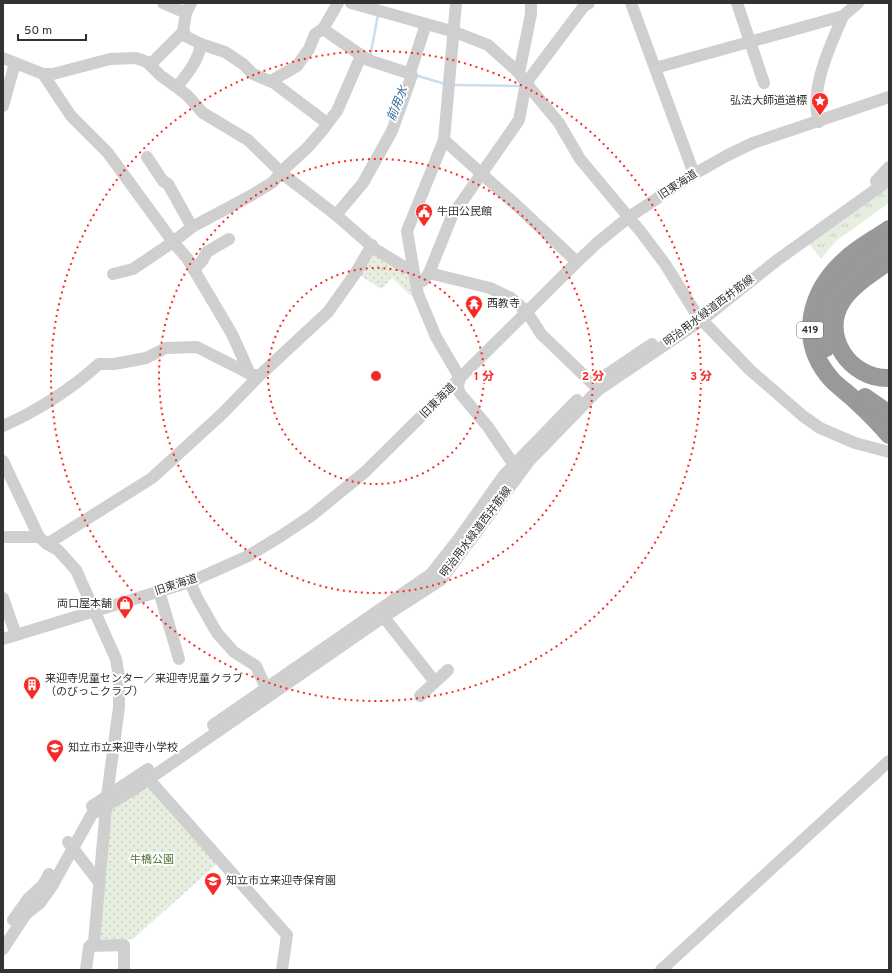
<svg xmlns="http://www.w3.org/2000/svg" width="892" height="973" font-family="Overpass,'Noto Sans JP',sans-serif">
<defs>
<pattern id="grass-tufts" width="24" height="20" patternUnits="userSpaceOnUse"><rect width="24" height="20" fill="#e6efdf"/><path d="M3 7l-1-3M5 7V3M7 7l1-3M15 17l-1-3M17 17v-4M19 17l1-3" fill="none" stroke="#c6cdc0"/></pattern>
<pattern id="park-dots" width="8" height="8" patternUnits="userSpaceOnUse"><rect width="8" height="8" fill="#e6efdf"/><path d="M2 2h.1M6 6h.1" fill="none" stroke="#c6cdc0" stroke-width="1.8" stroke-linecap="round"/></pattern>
</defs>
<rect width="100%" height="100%" fill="#fff"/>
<path fill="url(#grass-tufts)" d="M889,181v22l-53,38 -15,18 -14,-18z"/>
<g fill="url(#park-dots)">
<path d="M373,253l35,21 3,5 3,15 -3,2 -19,-18 -11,11 -23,-15z"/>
<path d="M147,785l71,78 -85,76 -35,3 12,-133z"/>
</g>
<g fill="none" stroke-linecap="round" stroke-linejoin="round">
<g stroke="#cadef0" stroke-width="2.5">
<path d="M370,57l8,-42"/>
<path d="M415,75l30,9"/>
<path d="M454,85l68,1"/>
</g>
<g stroke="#cfcfcf" stroke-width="12">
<path d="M163,3l23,10"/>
<path d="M351,3l104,29 33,13 29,26 9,12 58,-77 5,-3"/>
<path d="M631,3l63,171"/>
<path d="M737,3l27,80"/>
<path d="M323,29l45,31 40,13"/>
<path d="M183,32l4,5 14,7 24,8 18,12 10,10 21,9 53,40"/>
<path d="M3,58l40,16h10l57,-15 26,-1 11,4 13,13 27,20 16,18 45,27 36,35 52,40 39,34 31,19 7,-1 5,27 18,43 24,41 -2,7 1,7 29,35 26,38"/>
<path d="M150,65l33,-33 3,-19 5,-10"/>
<path d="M655,68l188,-52 15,-13"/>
<path d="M411,70l15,-46"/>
<path d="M519,73l12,-59v-11"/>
<path d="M43,74l28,42 37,37 65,89 14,16 45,76 18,40 9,2"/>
<path d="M271,81l26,-15 12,-17 6,-15 8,-5 15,-26"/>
<path d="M177,87c10,-13 21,-25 24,-43"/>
<path d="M3,106l12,-43"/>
<path d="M819,122c-10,-32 11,-76 24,-106"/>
<path d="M444,140l69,62 64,60"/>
<path d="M147,157l16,24 5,3 24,43"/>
<path d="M876,181l13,-14"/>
<path d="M336,215l27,-32 29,-52 20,-56"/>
<path d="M413,267l-6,-36 37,-91 12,-137"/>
<path d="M194,270l8,-9 5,-9 22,-13"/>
<path d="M429,273l61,15 21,10 16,14 14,22 52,50"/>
<path d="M113,274l20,-5 40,-27 19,-15 60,-32 21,-13 10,-12 24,-22 15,-17 15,-20 24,-55"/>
<path d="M416,282l7,-1 6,-8 23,-57 67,-96 7,-37 33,40 21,36 61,73 24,32 32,51 53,55 53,46 17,12 35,15 34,9"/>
<path d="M606,375l46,-31"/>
<path d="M3,426c36,-16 67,-36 96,-62h15l32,-6 20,-10 31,-1 53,27"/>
<path d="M3,461l36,76"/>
<path d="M3,537h36l8,7 105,-66 70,-64 37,-38 69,-64 27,-38 17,-29"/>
<path d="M47,544l11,6 18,20 40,89 3,18v30l-12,89 -13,146 -5,5 -3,23"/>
<path d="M190,582l7,16 20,35 17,19 22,14 10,22"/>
<path d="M159,591l20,68"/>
<path d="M3,598l13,37"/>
<path d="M379,611l56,71"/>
<path d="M3,639l187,-57 58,-26 33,-20 30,-20 54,-44 212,-210 20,-19 32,-26 65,-43 34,-19 25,-12 136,-46"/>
<path d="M420,696l28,-26"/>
<path d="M213,725l218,-151 29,-37 44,-62 73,-75"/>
<path d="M144,774l143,161 -5,35"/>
<path d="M92,806l56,-37"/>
<path d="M68,842l31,40"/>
<path d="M13,920l15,-21 15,-14 6,-11"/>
<path d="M90,946l34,-1v25"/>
<path d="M3,949l23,-35 14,-11 12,-17 40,-72 41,-24 249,-172 59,-38 89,-120 68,-70 104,-70 74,-59 106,-76 7,-7"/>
<path d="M661,970l228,-209"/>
</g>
<g stroke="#999" stroke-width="18">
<path d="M889,229c-14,10 -30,18 -43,30 -36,32 -50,81 -14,121 8,8 17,14 25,22 11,10 22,21 32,33"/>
<path d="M889,261c-16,12 -36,23 -47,40 -22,35 8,78 47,77"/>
<path d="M826,348c-13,-48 28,-79 63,-104"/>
<path d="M865,397l24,17"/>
</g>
</g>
<g fill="none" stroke="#f62b27" stroke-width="2" stroke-dasharray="2 4">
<circle cx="376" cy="376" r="108"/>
<circle cx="376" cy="376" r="217"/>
<circle cx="376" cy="376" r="325"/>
</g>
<defs>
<symbol id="sight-pin" viewBox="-11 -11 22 30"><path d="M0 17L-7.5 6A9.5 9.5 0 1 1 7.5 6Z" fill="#f62b27" stroke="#fff"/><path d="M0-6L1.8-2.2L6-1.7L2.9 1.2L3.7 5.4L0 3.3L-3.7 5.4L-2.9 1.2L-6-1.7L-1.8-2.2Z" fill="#fff"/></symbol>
<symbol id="civic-pin" viewBox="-11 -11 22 30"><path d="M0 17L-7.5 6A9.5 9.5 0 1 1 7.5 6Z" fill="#f62b27" stroke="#fff"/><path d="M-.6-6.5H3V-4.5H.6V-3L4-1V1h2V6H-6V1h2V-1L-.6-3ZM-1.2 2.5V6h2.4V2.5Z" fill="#fff"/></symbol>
<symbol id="temple-pin" viewBox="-11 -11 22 30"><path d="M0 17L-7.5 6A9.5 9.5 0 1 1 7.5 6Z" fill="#f62b27" stroke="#fff"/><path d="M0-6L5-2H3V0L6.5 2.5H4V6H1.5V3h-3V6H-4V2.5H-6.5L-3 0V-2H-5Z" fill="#fff"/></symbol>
<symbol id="shop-pin" viewBox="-11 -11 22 30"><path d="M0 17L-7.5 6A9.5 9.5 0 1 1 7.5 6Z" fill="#f62b27" stroke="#fff"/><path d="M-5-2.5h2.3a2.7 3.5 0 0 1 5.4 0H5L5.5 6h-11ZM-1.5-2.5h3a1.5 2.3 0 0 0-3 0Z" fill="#fff"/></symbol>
<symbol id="building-pin" viewBox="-11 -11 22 30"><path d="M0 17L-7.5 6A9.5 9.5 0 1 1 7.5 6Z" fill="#f62b27" stroke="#fff"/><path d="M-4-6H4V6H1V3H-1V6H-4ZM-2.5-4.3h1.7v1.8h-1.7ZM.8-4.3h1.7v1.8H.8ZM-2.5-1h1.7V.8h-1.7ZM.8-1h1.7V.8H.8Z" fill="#fff"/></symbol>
<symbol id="school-pin" viewBox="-11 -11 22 30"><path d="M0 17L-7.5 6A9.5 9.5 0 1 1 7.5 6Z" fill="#f62b27" stroke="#fff"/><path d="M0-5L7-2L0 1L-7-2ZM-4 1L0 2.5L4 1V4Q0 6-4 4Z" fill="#fff"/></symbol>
</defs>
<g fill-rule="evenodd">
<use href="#sight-pin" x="810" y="91" width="20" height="27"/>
<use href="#civic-pin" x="414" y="202" width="20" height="27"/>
<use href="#temple-pin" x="464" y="294" width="20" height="27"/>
<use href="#shop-pin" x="115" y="594" width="20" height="27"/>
<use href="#building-pin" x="22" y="675" width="20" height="27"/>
<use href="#school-pin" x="45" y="738" width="20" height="27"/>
<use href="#school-pin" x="203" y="871" width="20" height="27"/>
</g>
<g text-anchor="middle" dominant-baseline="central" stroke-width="4" stroke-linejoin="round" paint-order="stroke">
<rect fill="#fff" stroke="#707070" stroke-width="1" x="797" y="322" width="26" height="16" rx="3"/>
<g font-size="10" font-weight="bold" fill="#323232">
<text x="810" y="330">419</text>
</g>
<g font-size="11" fill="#323232" stroke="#fff" text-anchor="start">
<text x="807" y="101" text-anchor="end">弘法大師道道標</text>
<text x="437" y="212">牛田公民館</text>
<text x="487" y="304">西教寺</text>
<text x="112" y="604" text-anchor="end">両口屋本舗</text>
<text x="45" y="679">来迎寺児童センター／来迎寺児童クラブ<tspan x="45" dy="13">（のびっこクラブ）</tspan></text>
<text x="68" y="748">知立市立来迎寺小学校</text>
<text x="226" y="881">知立市立来迎寺保育園</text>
</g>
<g font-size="11" fill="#323232" stroke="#fff">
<text transform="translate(678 185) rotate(-33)">旧東海道</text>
<text transform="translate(709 311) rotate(-37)">明治用水緑道西井筋線</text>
<text transform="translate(438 401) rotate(-45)">旧東海道</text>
<text transform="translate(476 532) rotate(-53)">明治用水緑道西井筋線</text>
<text transform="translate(176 585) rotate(-18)">旧東海道</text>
</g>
<g font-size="11" fill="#4f733a" stroke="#fff">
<text x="152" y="860">牛橋公園</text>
</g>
<g font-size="12" font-style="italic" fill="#366c9e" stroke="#fff">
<text transform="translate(398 104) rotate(-68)">前用水</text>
</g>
</g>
<circle cx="376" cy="376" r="6" fill="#f62b27" stroke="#fff" stroke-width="2"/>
<g font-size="12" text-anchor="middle" font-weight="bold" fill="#f62b27" stroke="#fff" stroke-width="4" stroke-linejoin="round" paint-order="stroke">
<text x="484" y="380">1 分</text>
<text x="593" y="380">2 分</text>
<text x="701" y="380">3 分</text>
</g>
<rect width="892" height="973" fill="none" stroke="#323232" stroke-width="8"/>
<path d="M18 34v6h68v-6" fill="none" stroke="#323232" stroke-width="2"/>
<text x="24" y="34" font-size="12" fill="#323232" stroke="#ffffff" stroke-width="3" paint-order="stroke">50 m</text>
</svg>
